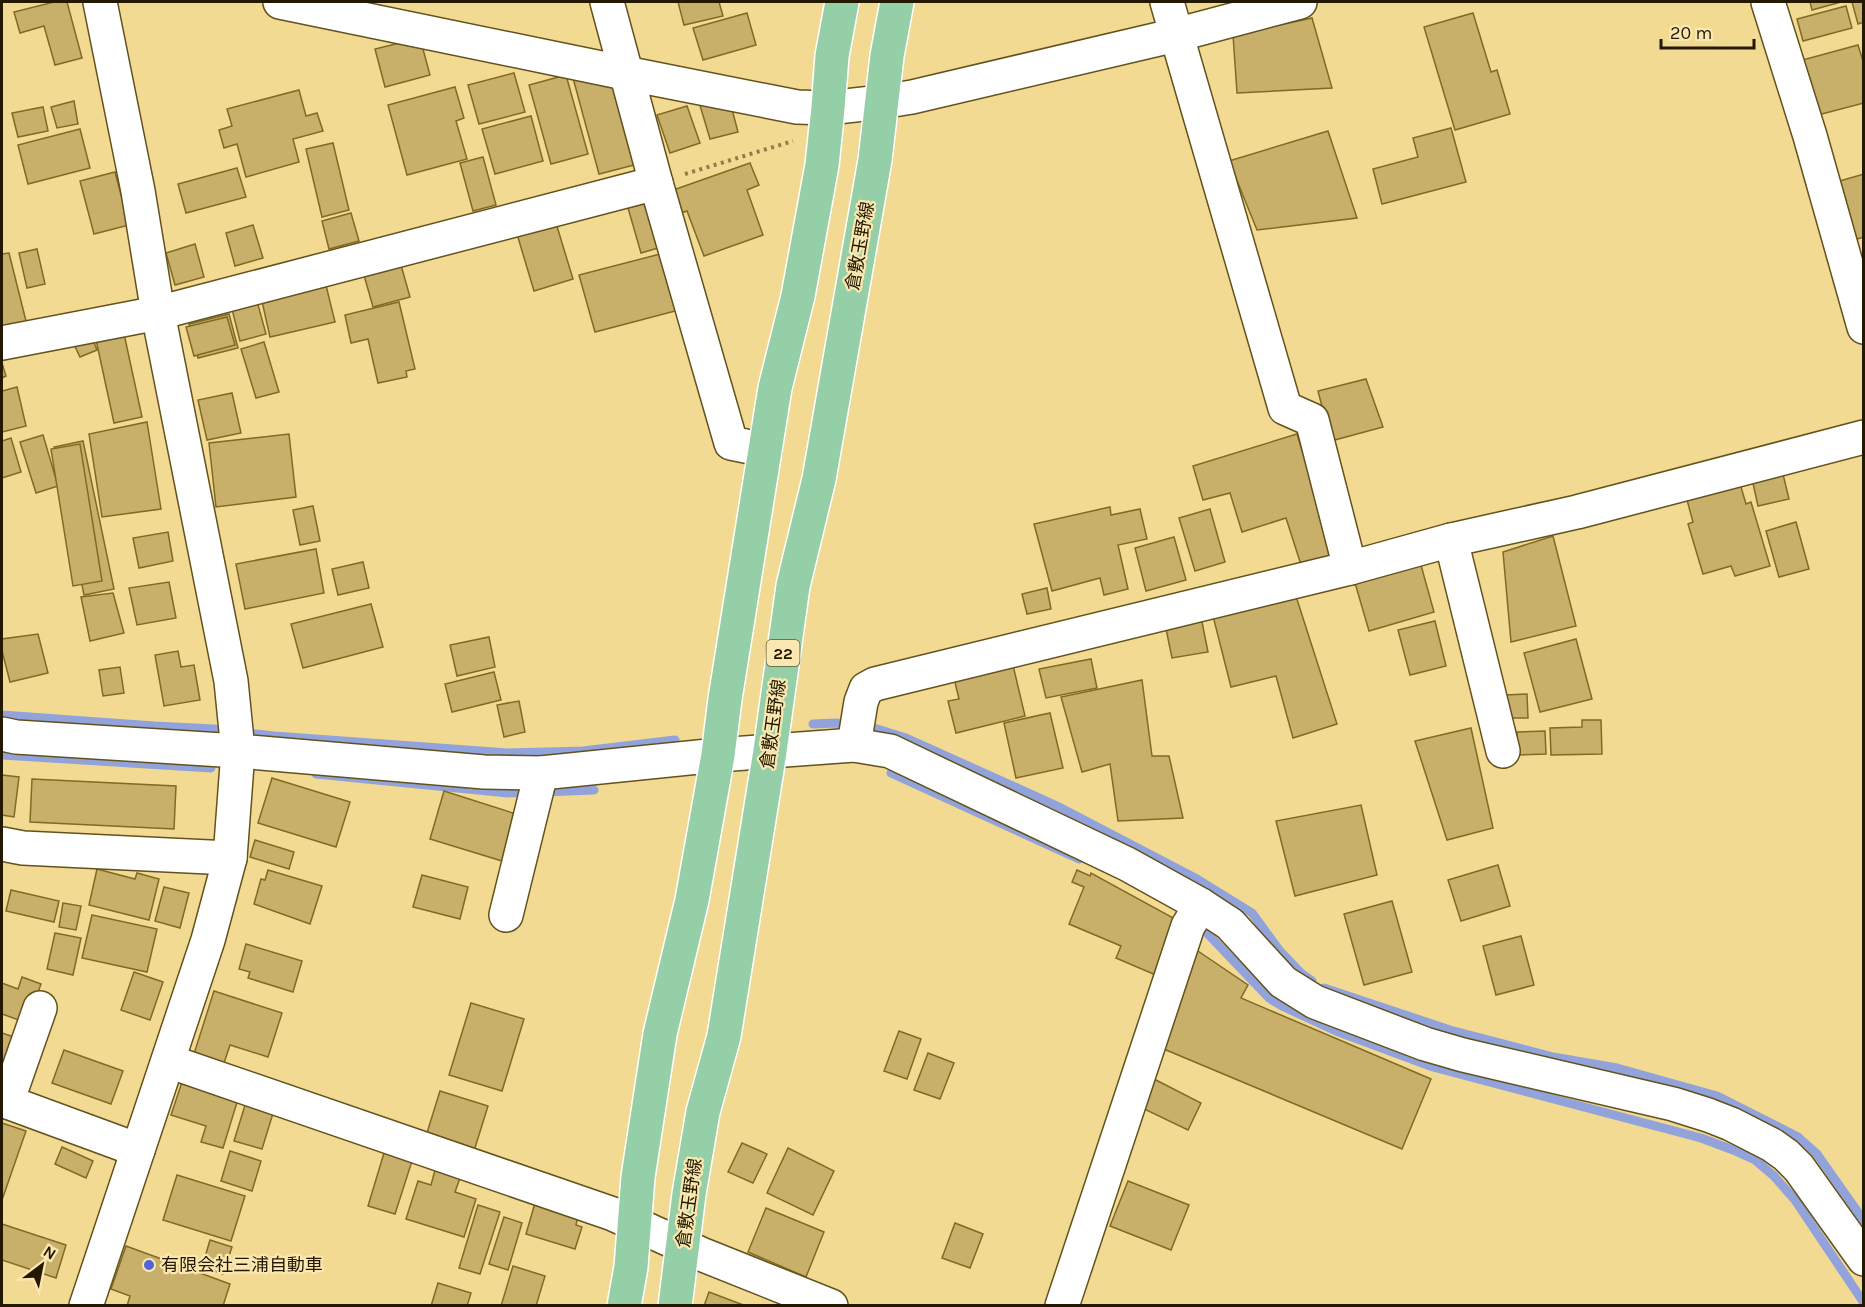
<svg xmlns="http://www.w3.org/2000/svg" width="1865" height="1307" font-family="Karla,'Noto Sans JP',sans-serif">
<rect width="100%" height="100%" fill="#f2da93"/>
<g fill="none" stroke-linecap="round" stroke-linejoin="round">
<g stroke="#92a3db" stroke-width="9">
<path d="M2,715l152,11 60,3 60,7 234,17 75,-2 92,-11"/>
<path d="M813,724l23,-1 41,6 29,9 151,68 140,73 55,34 27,37 23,24 10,7"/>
<path d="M2,755l209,13"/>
<path d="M891,773l188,86"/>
<path d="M316,774l192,19 21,-1"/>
<path d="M543,792l51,-2"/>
<path d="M1195,924l10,7 64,67 13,8 54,25 97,36 268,71 32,12 22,10 19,16 21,24 69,103"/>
<path d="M1324,988l126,42 103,27 64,11 100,28 81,41 19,17 47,67"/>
</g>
</g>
<g fill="#c8b06b" stroke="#816a22" stroke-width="1.5">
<path d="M54,2h13l15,56 -27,7 -11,-39 -24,7 -6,-21z"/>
<path d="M678,2h41l4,14 -39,9z"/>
<path d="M1810,2h31l-29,8z"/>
<path d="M1852,2h12v20l-6,2z"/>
<path d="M1846,6l6,22 -49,13 -6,-22z"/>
<path d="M747,13l9,32 -53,15 -10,-32z"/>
<path d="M1473,13l18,59 6,-2 13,44 -55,16 -31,-103z"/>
<path d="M1312,18l20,70 -95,5 -4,-58z"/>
<path d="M420,38l10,37 -45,12 -10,-38z"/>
<path d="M1858,45l6,19v39l-50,13 -15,-55z"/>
<path d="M514,73l11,39 -46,12 -11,-39z"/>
<path d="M566,75l22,79 -37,10 -22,-79z"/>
<path d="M616,77l26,86 -43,11 -26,-96z"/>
<path d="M455,87l9,31 -8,3 11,38 -60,16 -19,-70z"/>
<path d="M299,90l7,26 11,-3 6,18 -30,8 6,23 -53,15 -9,-33 -13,4 -5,-18 13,-4 -5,-17z"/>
<path d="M728,94l10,38 -28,7 -11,-37z"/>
<path d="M74,101l4,23 -21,4 -6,-21z"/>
<path d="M687,106l13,37 -30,10 -13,-38z"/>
<path d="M43,107l5,24 -30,6 -6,-24z"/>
<path d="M531,116l12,45 -48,13 -13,-45z"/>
<path d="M1451,128l15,54 -84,22 -9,-35 45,-12 -5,-19z"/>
<path d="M80,129l10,39 -62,16 -10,-39z"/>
<path d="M1328,131l29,87 -100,12 -28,-69z"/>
<path d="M333,143l16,67 -27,7 -16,-68z"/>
<path d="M483,157l13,48 -23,6 -13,-48z"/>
<path d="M750,163l9,22 -12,5 16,45 -59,21 -17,-45 -17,6 -8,-23z"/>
<path d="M237,168l9,29 -60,16 -8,-29z"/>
<path d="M115,172l14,53 -35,9 -14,-53z"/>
<path d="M1864,174v63l-10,3 -18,-58z"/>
<path d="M649,194l16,52 -24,7 -15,-52z"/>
<path d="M351,213l8,28 -30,8 -7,-28z"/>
<path d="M556,223l17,56 -39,12 -17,-57z"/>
<path d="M253,225l10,33 -28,8 -9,-33z"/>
<path d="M195,244l9,33 -29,8 -9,-32z"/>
<path d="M37,249l8,35 -18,4 -8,-35z"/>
<path d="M9,253l18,72 -25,6v-77z"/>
<path d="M664,253l15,57 -84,22 -16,-57z"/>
<path d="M399,258l11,39 -37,10 -11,-39z"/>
<path d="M323,273l12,49 -65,15 -11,-49z"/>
<path d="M254,290l12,44 -26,7 -11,-44z"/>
<path d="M399,302l16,67 -9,2 1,6 -29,6 -10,-44 -17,4 -6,-28z"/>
<path d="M229,314l9,34 -40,10 -9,-34z"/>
<path d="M227,317l8,28 -41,11 -8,-29z"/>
<path d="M88,328l9,22 -17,7 -10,-21z"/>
<path d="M123,329l19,88 -28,6 -19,-88z"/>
<path d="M264,342l15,50 -23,6 -15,-49z"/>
<path d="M2,363l4,13 -4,2z"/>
<path d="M1366,379l17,48 -52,14 -13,-50z"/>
<path d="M17,387l9,39 -24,6v-41z"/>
<path d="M232,393l9,40 -34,7 -9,-40z"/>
<path d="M147,422l14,87 -59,8 -13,-83z"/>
<path d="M289,434l7,63 -80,10 -7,-64z"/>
<path d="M1297,434l39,127 -33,10 -17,-53 -44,14 -12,-39 -27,7 -10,-34z"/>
<path d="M43,435l15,51 -22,7 -16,-51z"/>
<path d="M11,438l10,34 -19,6v-37z"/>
<path d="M83,441l31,148 -30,6 -30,-148z"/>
<path d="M80,444l22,137 -29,5 -22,-137z"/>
<path d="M1781,466l8,33 -31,7 -7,-32z"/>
<path d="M1738,477l8,27 5,-2 19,64 -35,10 -4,-10 -28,8 -15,-50 5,-2 -6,-22z"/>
<path d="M313,506l7,35 -20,4 -7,-35z"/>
<path d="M1110,507l1,8 29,-6 7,30 -29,6 10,44 -24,6 -4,-17 -48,13 -18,-67z"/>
<path d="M1210,509l15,53 -30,9 -16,-53z"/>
<path d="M1796,522l13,47 -30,8 -13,-46z"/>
<path d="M168,532l5,29 -34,7 -6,-30z"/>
<path d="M1553,536l23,90 -65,16 -8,-90z"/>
<path d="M1174,537l12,43 -40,11 -11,-43z"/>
<path d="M316,549l8,44 -79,16 -9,-45z"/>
<path d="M1419,558l15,54 -65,19 -16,-55z"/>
<path d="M363,562l6,26 -31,7 -6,-26z"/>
<path d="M169,582l7,36 -39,7 -8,-37z"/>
<path d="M1047,588l4,21 -24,5 -5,-20z"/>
<path d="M1294,590l43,134 -44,14 -17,-62 -45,11 -19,-75z"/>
<path d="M113,593l11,40 -34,8 -9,-44z"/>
<path d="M371,604l12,43 -80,21 -12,-44z"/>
<path d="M1201,617l7,35 -36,6 -7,-34z"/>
<path d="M1435,621l11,45 -36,9 -12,-45z"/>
<path d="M38,634l10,39 -38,9 -8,-31v-12z"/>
<path d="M489,637l6,30 -38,9 -7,-31z"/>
<path d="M1576,639l16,60 -52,13 -16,-59z"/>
<path d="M178,651l3,16 13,-2 6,35 -36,6 -9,-51z"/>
<path d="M1091,659l6,29 -51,10 -7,-29z"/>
<path d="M1012,661l13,55 -69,17 -8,-32 11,-2 -6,-25z"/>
<path d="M120,667l4,26 -21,3 -4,-26z"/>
<path d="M494,672l7,28 -49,12 -7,-28z"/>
<path d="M1142,680l10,76h17l14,62 -65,3 -8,-57 -28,8 -21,-75z"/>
<path d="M1527,694l1,24h-21l-1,-23z"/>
<path d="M519,701l6,31 -21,5 -7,-32z"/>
<path d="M1050,713l13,55 -47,10 -12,-55z"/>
<path d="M1582,720h19l1,34 -51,1 -1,-27 32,-1z"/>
<path d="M1471,728l22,100 -46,12 -32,-99z"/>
<path d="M1545,731l1,23 -28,1 -1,-23z"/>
<path d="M2,775l17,2 -5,40 -12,-2z"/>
<path d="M272,778l78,24 -14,45 -78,-24z"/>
<path d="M32,779l144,7 -2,43 -144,-7z"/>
<path d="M444,791l72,23 -14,47 -72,-22z"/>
<path d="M1361,805l16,70 -82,21 -19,-75z"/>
<path d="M255,840l39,12 -5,17 -39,-12z"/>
<path d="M1498,865l12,41 -49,15 -13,-41z"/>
<path d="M97,869l38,10 2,-6 22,6 -10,41 -60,-15z"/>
<path d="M268,870l54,16 -12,38 -56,-20 7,-25 4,1z"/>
<path d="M1077,870l13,6 1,-3 86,47 -19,56 -42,-18 5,-12 -52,-22 15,-37 -12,-5z"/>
<path d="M422,875l46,12 -8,32 -47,-12z"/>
<path d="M164,887l25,6 -9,35 -25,-7z"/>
<path d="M11,890l48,11 -5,21 -48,-11z"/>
<path d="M1392,901l20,71 -48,13 -20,-71z"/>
<path d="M63,903l18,3 -5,24 -17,-3z"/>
<path d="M92,915l65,14 -10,43 -65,-14z"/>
<path d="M55,933l26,5 -8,37 -26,-6z"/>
<path d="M1521,936l13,49 -38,10 -13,-49z"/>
<path d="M246,944l56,17 -9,31 -45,-14 2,-6 -11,-3z"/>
<path d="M1192,947l56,38 -7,13 190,81 -29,70 -243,-102 30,-70 -9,-6z"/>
<path d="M134,972l29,10 -13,38 -29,-10z"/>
<path d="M22,977l19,7 -14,39 -25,-9v-31l16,6z"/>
<path d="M214,991l68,22 -14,44 -38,-12 -7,21 -30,-9z"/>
<path d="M471,1003l53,16 -22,72 -53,-16z"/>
<path d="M899,1031l22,8 -14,40 -23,-8z"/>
<path d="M2,1033l12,4 -12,33z"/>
<path d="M64,1050l59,21 -12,33 -59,-21z"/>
<path d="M928,1053l26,10 -14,36 -26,-9z"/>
<path d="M1154,1079l47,24 -13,27 -48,-23z"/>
<path d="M182,1082l56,17 -15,49 -22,-6 5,-16 -35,-11z"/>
<path d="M440,1091l48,15 -14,45 -48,-15z"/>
<path d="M246,1102l28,8 -12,39 -28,-8z"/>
<path d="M2,1123l24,8 -24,69z"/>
<path d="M742,1143l25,11 -14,29 -25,-11z"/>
<path d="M62,1147l31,14 -7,17 -31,-14z"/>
<path d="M788,1148l46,23 -21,44 -46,-22z"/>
<path d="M230,1151l31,10 -9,30 -31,-10z"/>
<path d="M384,1153l28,8 -17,53 -27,-8z"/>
<path d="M435,1170l25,8 -5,14 21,7 -12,38 -58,-18 12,-38 13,4z"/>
<path d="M177,1175l68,21 -14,45 -68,-21z"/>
<path d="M1128,1181l61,24 -18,45 -61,-24z"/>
<path d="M535,1203l43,13 -2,9 6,2 -7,22 -49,-15z"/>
<path d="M478,1205l22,7 -20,62 -21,-6z"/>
<path d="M766,1208l58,24 -18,45 -58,-25z"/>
<path d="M504,1217l18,6 -14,47 -19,-6z"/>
<path d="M955,1223l28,11 -13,34 -28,-10z"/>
<path d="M2,1224l64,21 -10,33 -54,-18z"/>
<path d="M210,1240l22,7 -9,27 -21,-7z"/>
<path d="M126,1246l104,38 -7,22h-96l3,-10 -19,-7z"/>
<path d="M513,1266l32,10 -9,30h-35z"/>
<path d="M438,1283l33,10 -4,13h-36z"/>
<path d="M709,1292l37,14h-42z"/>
</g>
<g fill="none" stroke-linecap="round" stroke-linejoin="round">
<defs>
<g id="minor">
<path d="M280,2l345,71 172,34 31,1 53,-6 31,-5 264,-62 124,-33"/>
<path d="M607,2l49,181 75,260 34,7"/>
<path d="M1167,2l118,406 27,12 38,148"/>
<path d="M1768,2l42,134 54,191"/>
<path d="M2,343l156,-30 498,-130"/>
<path d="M1451,540l52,211"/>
<path d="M2,734l14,3 222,14 246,21 57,1 177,-18 136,-10 36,6 237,113 74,41 29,19 53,58 32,20 110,42 38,11 210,49 35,11 23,9 41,21 14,10 13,13 65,91"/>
<path d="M854,745l7,-43 5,-13 9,-5 475,-116 101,-28 126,-28 287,-75"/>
<path d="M2,844l21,4 207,10"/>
<path d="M506,915l35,-142"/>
<path d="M168,1061l445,153 88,40 130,52"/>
<path d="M2,1100l136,50"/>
<path d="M7,1102l33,-94"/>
<path d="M86,1306l122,-366 22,-82 8,-107 -7,-70 -73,-368 -20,-122 -38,-189"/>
<path d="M1062,1306l126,-380 13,-21"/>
</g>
<g id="major">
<path d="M624,1306l7,-39 7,-90 22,-143 32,-134 26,-145 7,-56 50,-311 23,-92 24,-131 6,-57 4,-52 10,-54"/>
<path d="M675,1306l14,-112 14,-82 21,-76 46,-285 23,-165 26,-107 56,-319 12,-104 10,-54"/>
</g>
</defs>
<use href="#minor" stroke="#63521d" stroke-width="36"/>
<use href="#major" stroke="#fff" stroke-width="36"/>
<path stroke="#8e7d4c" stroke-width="4" stroke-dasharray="3 4.5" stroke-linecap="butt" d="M685,174l108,-33"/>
<use href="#minor" stroke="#fff" stroke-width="33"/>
<use href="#major" stroke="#95cfa7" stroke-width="33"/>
</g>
<circle fill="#4e64d9" stroke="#fbe7b0" stroke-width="2" cx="149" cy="1265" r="6"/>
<g text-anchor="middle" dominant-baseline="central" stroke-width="4.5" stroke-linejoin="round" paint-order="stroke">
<rect fill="#fbe7b0" stroke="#635735" stroke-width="1.5" x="766.5" y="640" width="33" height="26" rx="4.5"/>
<g font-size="16" font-weight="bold" fill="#221900">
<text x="783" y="653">22</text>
</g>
<g font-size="18" fill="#221900" stroke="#fbe7b0">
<text transform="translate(860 246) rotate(-80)">倉敷玉野線</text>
<text transform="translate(773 724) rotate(-82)">倉敷玉野線</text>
<text transform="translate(689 1203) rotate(-82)">倉敷玉野線</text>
</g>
<g font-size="18" fill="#221900" stroke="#fbe7b0" text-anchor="start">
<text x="161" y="1265">有限会社三浦自動車</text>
</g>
</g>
<rect width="1865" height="1307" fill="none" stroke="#221900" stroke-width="6"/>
<g transform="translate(42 1265) rotate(32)" stroke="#fbe7b0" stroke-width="4.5" paint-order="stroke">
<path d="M0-4.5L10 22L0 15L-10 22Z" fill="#221900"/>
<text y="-9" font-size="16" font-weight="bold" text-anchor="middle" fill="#221900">N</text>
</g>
<path d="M1661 39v9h93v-9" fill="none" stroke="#221900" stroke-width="3"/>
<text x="1670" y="39" font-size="18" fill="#221900" stroke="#fbe7b0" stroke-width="4.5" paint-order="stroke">20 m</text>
</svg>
